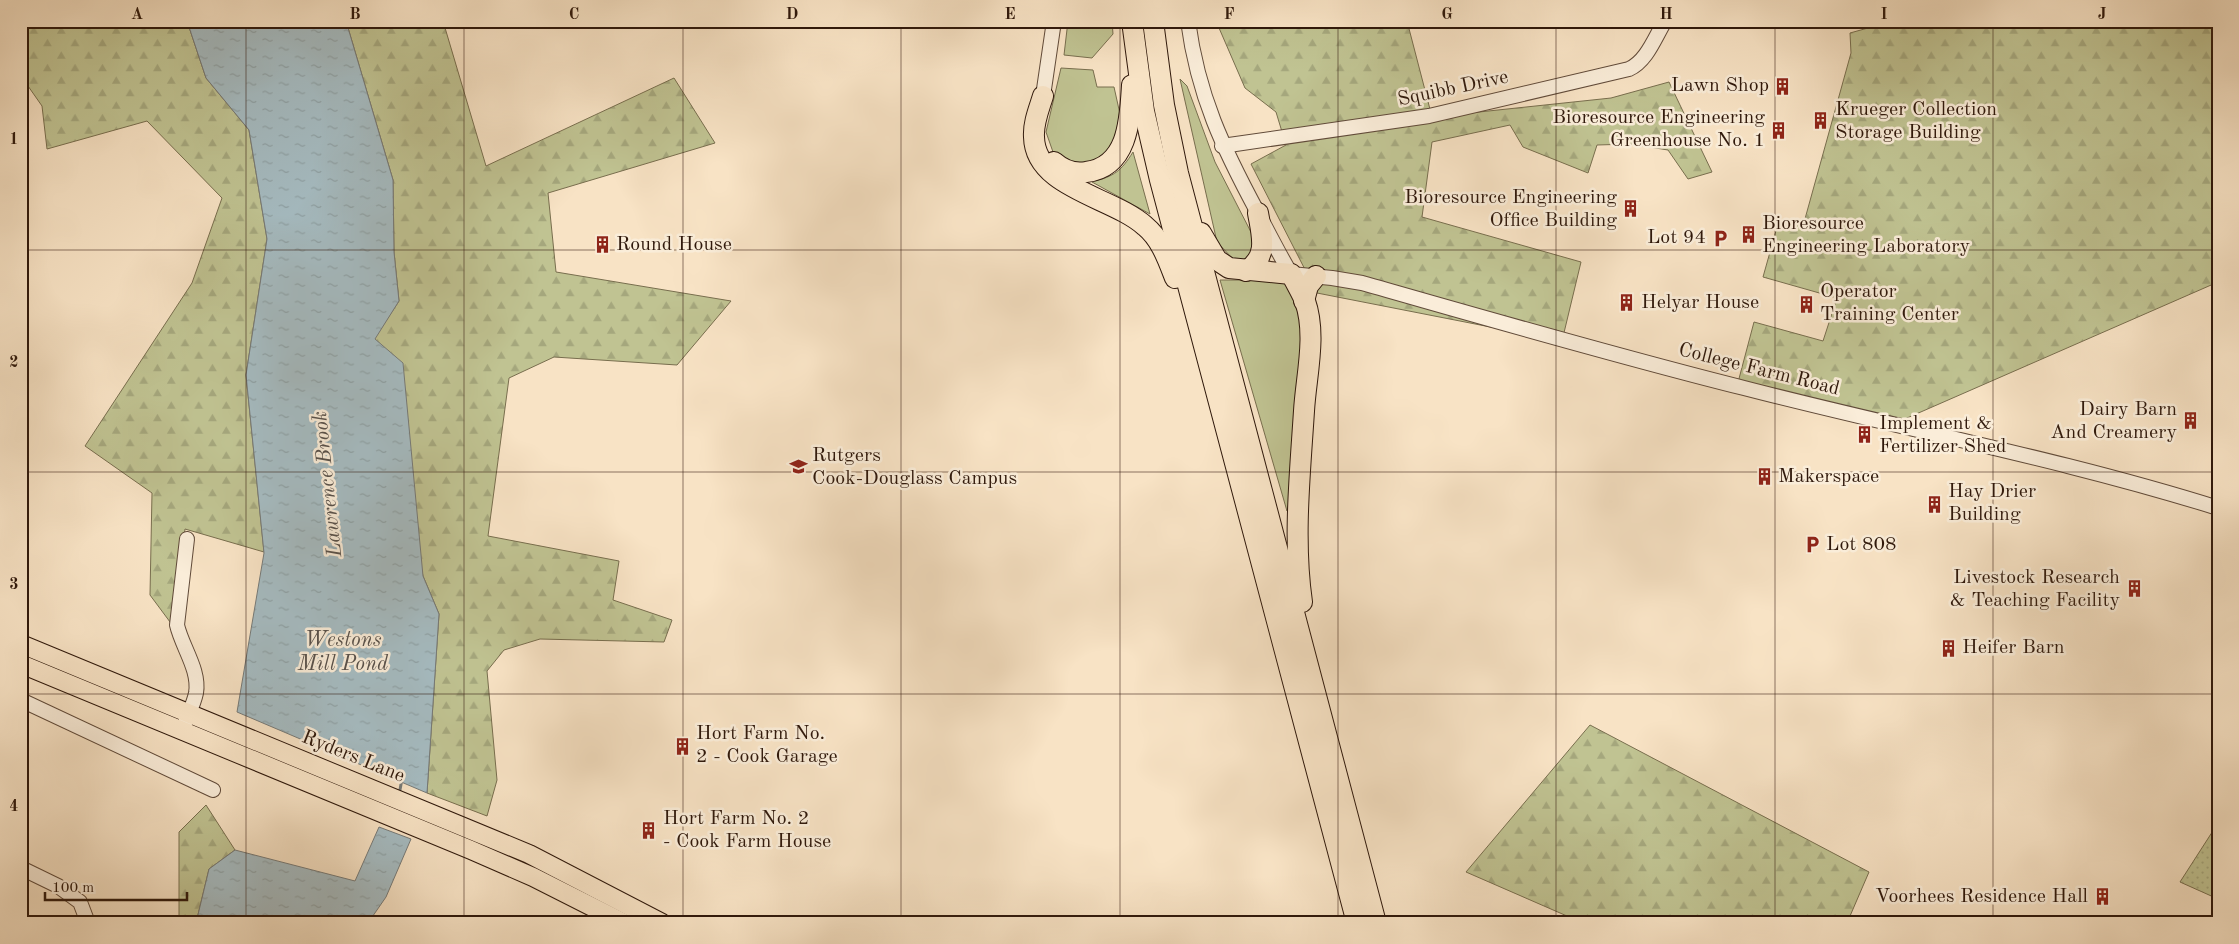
<svg xmlns="http://www.w3.org/2000/svg" width="2239" height="944" font-family="'Old Standard TT',serif">
<defs>
<pattern id="forest-firs" width="22" height="20" patternUnits="userSpaceOnUse" patternTransform="scale(1.25)"><rect width="22" height="20" fill="#c0c392"/><path d="M5 1l3.5 6h-7zM16 11l3.5 6h-7z" fill="#a5a77d"/></pattern>
<pattern id="park-dots" width="8" height="8" patternUnits="userSpaceOnUse" patternTransform="scale(1.25)"><rect width="8" height="8" fill="#c0c392"/><path d="M2 2h.1M6 6h.1" fill="none" stroke="#a5a77d" stroke-width="1.8" stroke-linecap="round"/></pattern>
<pattern id="water-ripples" width="26" height="14" patternUnits="userSpaceOnUse" patternTransform="scale(1.25)"><rect width="26" height="14" fill="#a5bbc1"/><path d="M2 4q2-2 4 0t4 0M15 11q2-2 4 0t4 0" fill="none" stroke="#8ea0a4"/></pattern>
</defs>
<rect width="100%" height="100%" fill="#f8e3c5"/>
<filter id="stains"><feTurbulence type="fractalNoise" baseFrequency=".004" numOctaves="4"/><feColorMatrix values="0 0 0 0 .2 0 0 0 0 .09 0 0 0 0 .02 0 0 0 .5 -.17"/></filter>
<radialGradient id="worn" r=".72"><stop offset=".6" stop-color="#630" stop-opacity="0"/><stop offset="1" stop-color="#630" stop-opacity=".3"/></radialGradient>
<g fill="#c0c392" stroke="#786e4e">
<path d="M1068,21h44l1,13 -21,24 -28,-3z"/>
<path d="M1061,68l32,2 4,17h17l8,36 -7,23 -17,15 -26,3 -19,-12 -7,-20z"/>
<path d="M1180,79l7,7 28,76 38,74 2,17 -9,8 -13,-2 -16,-17z"/>
<path d="M1133,152l17,62 -58,-32c23,-6 29,-11 41,-30z"/>
<path d="M1220,280h65l14,23 3,41 -5,122 -10,45z"/>
</g>
<g fill="url(#forest-firs)" stroke="#786e4e">
<path d="M21,21h166l19,57 43,52 18,109 -21,136 18,177 -79,-23 -12,97 -23,-31 2,-102 -67,-47 107,-163 30,-85 -75,-77 -100,28 -5,-43 -21,-30z"/>
<path d="M346,21h97l43,145 188,-88 41,65 -167,50 8,79 175,29 -54,64 -123,-8 -45,21 -21,158 131,25 -6,39 59,20 -8,22 -124,-3 -36,11 -17,21 10,109 -10,36 -60,-23 12,-179 -16,-38 -49,-237 25,-38 -5,-49 -1,-72z"/>
<path d="M1216,21h191l25,96 179,-19 58,-16 43,90 -24,7 -20,-29 -37,-6 -34,1 -9,28 -65,-26 -13,-22 -78,17 -10,75 159,45 -19,79 -245,-48 -66,-129 35,-19 -10,-33 -31,-24z"/>
<path d="M1893,21h325v261l-327,143 -155,-35 18,-68 69,19 14,-43 -74,-21 16,-57 24,6 48,-173 -1,-20z"/>
<path d="M1590,725l279,147 -22,51h-264l-117,-51z"/>
<path d="M206,805l29,45 -26,19 -13,54h-17v-91z"/>
</g>
<path fill="url(#park-dots)" stroke="#786e4e" d="M2218,823v76l-38,-17z"/>
<g fill="url(#water-ripples)" stroke="#767a78">
<path d="M187,21h159l47,159 1,72 5,49 -24,38 28,24 20,213 16,38 -12,179 -190,-81 27,-159 -18,-178 21,-136 -18,-109 -43,-52z"/>
<path d="M379,827l32,12 -25,58 -18,26h-172l13,-54 26,-19 120,31z"/>
</g>
<g fill="none" stroke-linecap="round" stroke-linejoin="round">
<path stroke="#767a78" stroke-width="3" d="M399,795l3,-16"/>
<defs>
<g id="minor">
<path d="M1188,21c10,75 35,127 70,192 11,21 21,41 33,61l41,4 30,5c127,36 254,73 382,105 158,41 318,71 474,120"/>
<path d="M1043,96l11,-75"/>
<path d="M1222,146l207,-30 200,-47c18,-8 26,-32 36,-48"/>
<path d="M21,700l192,90"/>
<path d="M185,723c4,-10 9,-20 11,-30 4,-23 -14,-46 -19,-68l10,-86"/>
<path d="M21,868l37,18 22,16 8,21"/>
</g>
<g id="major">
<path d="M21,644l508,210 133,69"/>
<path d="M21,664l450,186 62,27 91,46"/>
</g>
<g id="highway">
<path d="M1132,21l12,90 16,69 197,743"/>
<path d="M1153,21l11,84 14,68 198,750"/>
<path d="M1043,96c-4,13 -10,27 -9,41 1,51 79,60 111,89 16,13 23,34 30,52"/>
<path d="M1054,162c9,8 20,12 32,10 43,-5 44,-54 46,-87"/>
<path d="M1201,233l16,27 12,8 62,6c5,9 10,18 14,27 12,34 1,75 -1,110 -4,63 -11,129 -2,191"/>
<path d="M1246,271c23,-14 16,-35 12,-58"/>
<path d="M1304,301l4,-15 8,-10"/>
</g>
</defs>
<use href="#minor" stroke="#614b3a" stroke-width="16"/>
<use href="#major" stroke="#2f180b" stroke-width="20"/>
<use href="#highway" stroke="#2f180b" stroke-width="22"/>
<use href="#minor" stroke="#faedd9" stroke-width="14"/>
<use href="#major" stroke="#f8e3c5" stroke-width="18"/>
<use href="#highway" stroke="#f8e3c5" stroke-width="20"/>
</g>
<path fill="none" stroke="#2f180b" stroke-width="1" stroke-opacity="0.55" d="M246,21v902M464,21v902M683,21v902M901,21v902M1120,21v902M1338,21v902M1556,21v902M1775,21v902M1993,21v902M21,250h2197M21,472h2197M21,694h2197"/>
<defs>
<symbol id="building-bare" viewBox="-9 -9 18 18"><path d="M-4-6H4V6H1V3H-1V6H-4ZM-2.5-4.3h1.7v1.8h-1.7ZM.8-4.3h1.7v1.8H.8ZM-2.5-1h1.7V.8h-1.7ZM.8-1h1.7V.8H.8Z" fill="#8f2418" stroke="#faedd9" stroke-width="2.5" paint-order="stroke"/></symbol>
<symbol id="parking-bare" viewBox="-9 -9 18 18"><path d="M-3.5-5.5H1a3.5 3.5 0 0 1 0 7H-1V5.5H-3.5ZM-1-3.4V-.6H.8a1.4 1.4 0 0 0 0-2.8Z" fill="#8f2418" stroke="#faedd9" stroke-width="2.5" paint-order="stroke"/></symbol>
<symbol id="university-bare" viewBox="-9 -9 18 18"><path d="M0-5L7-2L0 1L-7-2ZM-4 1L0 2.5L4 1V4Q0 6-4 4Z" fill="#8f2418" stroke="#faedd9" stroke-width="2.5" paint-order="stroke"/></symbol>
</defs>
<g fill-rule="evenodd">
<use href="#building-bare" x="1770" y="74" width="25" height="25"/>
<use href="#building-bare" x="1808" y="108" width="25" height="25"/>
<use href="#building-bare" x="1766" y="118" width="25" height="25"/>
<use href="#building-bare" x="1618" y="196" width="25" height="25"/>
<use href="#building-bare" x="1736" y="222" width="25" height="25"/>
<use href="#parking-bare" x="1708" y="226" width="25" height="25"/>
<use href="#building-bare" x="590" y="232" width="25" height="25"/>
<use href="#building-bare" x="1614" y="290" width="25" height="25"/>
<use href="#building-bare" x="1794" y="292" width="25" height="25"/>
<use href="#building-bare" x="2178" y="408" width="25" height="25"/>
<use href="#building-bare" x="1852" y="422" width="25" height="25"/>
<use href="#university-bare" x="786" y="454" width="25" height="25"/>
<use href="#building-bare" x="1752" y="464" width="25" height="25"/>
<use href="#building-bare" x="1922" y="492" width="25" height="25"/>
<use href="#parking-bare" x="1800" y="532" width="25" height="25"/>
<use href="#building-bare" x="2122" y="576" width="25" height="25"/>
<use href="#building-bare" x="1936" y="636" width="25" height="25"/>
<use href="#building-bare" x="670" y="734" width="25" height="25"/>
<use href="#building-bare" x="636" y="818" width="25" height="25"/>
<use href="#building-bare" x="2090" y="884" width="25" height="25"/>
</g>
<g text-anchor="middle" dominant-baseline="central" stroke-width="5" stroke-linejoin="round" paint-order="stroke">
<g font-size="20" fill="#2f180b" stroke="#faedd9" text-anchor="start">
<text x="1769" y="86" text-anchor="end">Lawn Shop</text>
<text x="1835" y="110">Krueger Collection<tspan x="1835" dy="23">Storage Building</tspan></text>
<text x="1765" y="118" text-anchor="end">Bioresource Engineering<tspan x="1765" dy="23">Greenhouse No. 1</tspan></text>
<text x="1617" y="198" text-anchor="end">Bioresource Engineering<tspan x="1617" dy="23">Office Building</tspan></text>
<text x="1762" y="224">Bioresource<tspan x="1762" dy="23">Engineering Laboratory</tspan></text>
<text x="1706" y="238" text-anchor="end">Lot 94</text>
<text x="616" y="245">Round House</text>
<text x="1820" y="292">Operator<tspan x="1820" dy="23">Training Center</tspan></text>
<text x="1641" y="303">Helyar House</text>
<text x="2177" y="410" text-anchor="end">Dairy Barn<tspan x="2177" dy="23">And Creamery</tspan></text>
<text x="1879" y="424">Implement &amp;<tspan x="1879" dy="23">Fertilizer Shed</tspan></text>
<text x="812" y="456">Rutgers<tspan x="812" dy="23">Cook-Douglass Campus</tspan></text>
<text x="1778" y="477">Makerspace</text>
<text x="1948" y="492">Hay Drier<tspan x="1948" dy="23">Building</tspan></text>
<text x="1826" y="545">Lot 808</text>
<text x="2120" y="578" text-anchor="end">Livestock Research<tspan x="2120" dy="23">&amp; Teaching Facility</tspan></text>
<text x="1962" y="648">Heifer Barn</text>
<text x="696" y="734">Hort Farm No.<tspan x="696" dy="23">2 - Cook Garage</tspan></text>
<text x="663" y="819">Hort Farm No. 2<tspan x="663" dy="23">- Cook Farm House</tspan></text>
<text x="2088" y="897" text-anchor="end">Voorhees Residence Hall</text>
</g>
<g font-size="20" fill="#2f180b" stroke="#faedd9">
<text transform="translate(1453 89) rotate(-12)">Squibb Drive</text>
<text transform="translate(1759 370) rotate(14)">College Farm Road</text>
<text transform="translate(353 757) rotate(22)">Ryders Lane</text>
</g>
<g font-size="21" font-style="italic" fill="#58514b" stroke="#faedd9">
<text transform="translate(328 484) rotate(-96)">Lawrence Brook</text>
<text x="343" y="640">Westons<tspan x="343" dy="24">Mill Pond</tspan></text>
</g>
</g>
<rect width="2239" height="944" fill="none" stroke="#f8e3c5" stroke-width="55"/>
<path d="M45 892v8h142v-8" fill="none" stroke="#2f180b" stroke-width="2.5"/>
<text x="52" y="892" font-size="15" fill="#2f180b" stroke="#faedd9" stroke-width="4" paint-order="stroke">100 m</text>
<rect x="28" y="28" width="2184" height="888" fill="none" stroke="#2f180b" stroke-width="2"/>
<g font-size="16" text-anchor="middle" font-weight="bold" fill="#2f180b">
<text x="137" y="19">A</text>
<text x="355" y="19">B</text>
<text x="574" y="19">C</text>
<text x="792" y="19">D</text>
<text x="1010" y="19">E</text>
<text x="1229" y="19">F</text>
<text x="1447" y="19">G</text>
<text x="1666" y="19">H</text>
<text x="1884" y="19">I</text>
<text x="2102" y="19">J</text>
<text x="14" y="144">1</text>
<text x="14" y="367">2</text>
<text x="14" y="589">3</text>
<text x="14" y="811">4</text>
</g>
<rect width="100%" height="100%" filter="url(#stains)"/>
<rect width="100%" height="100%" fill="url(#worn)"/>
</svg>
